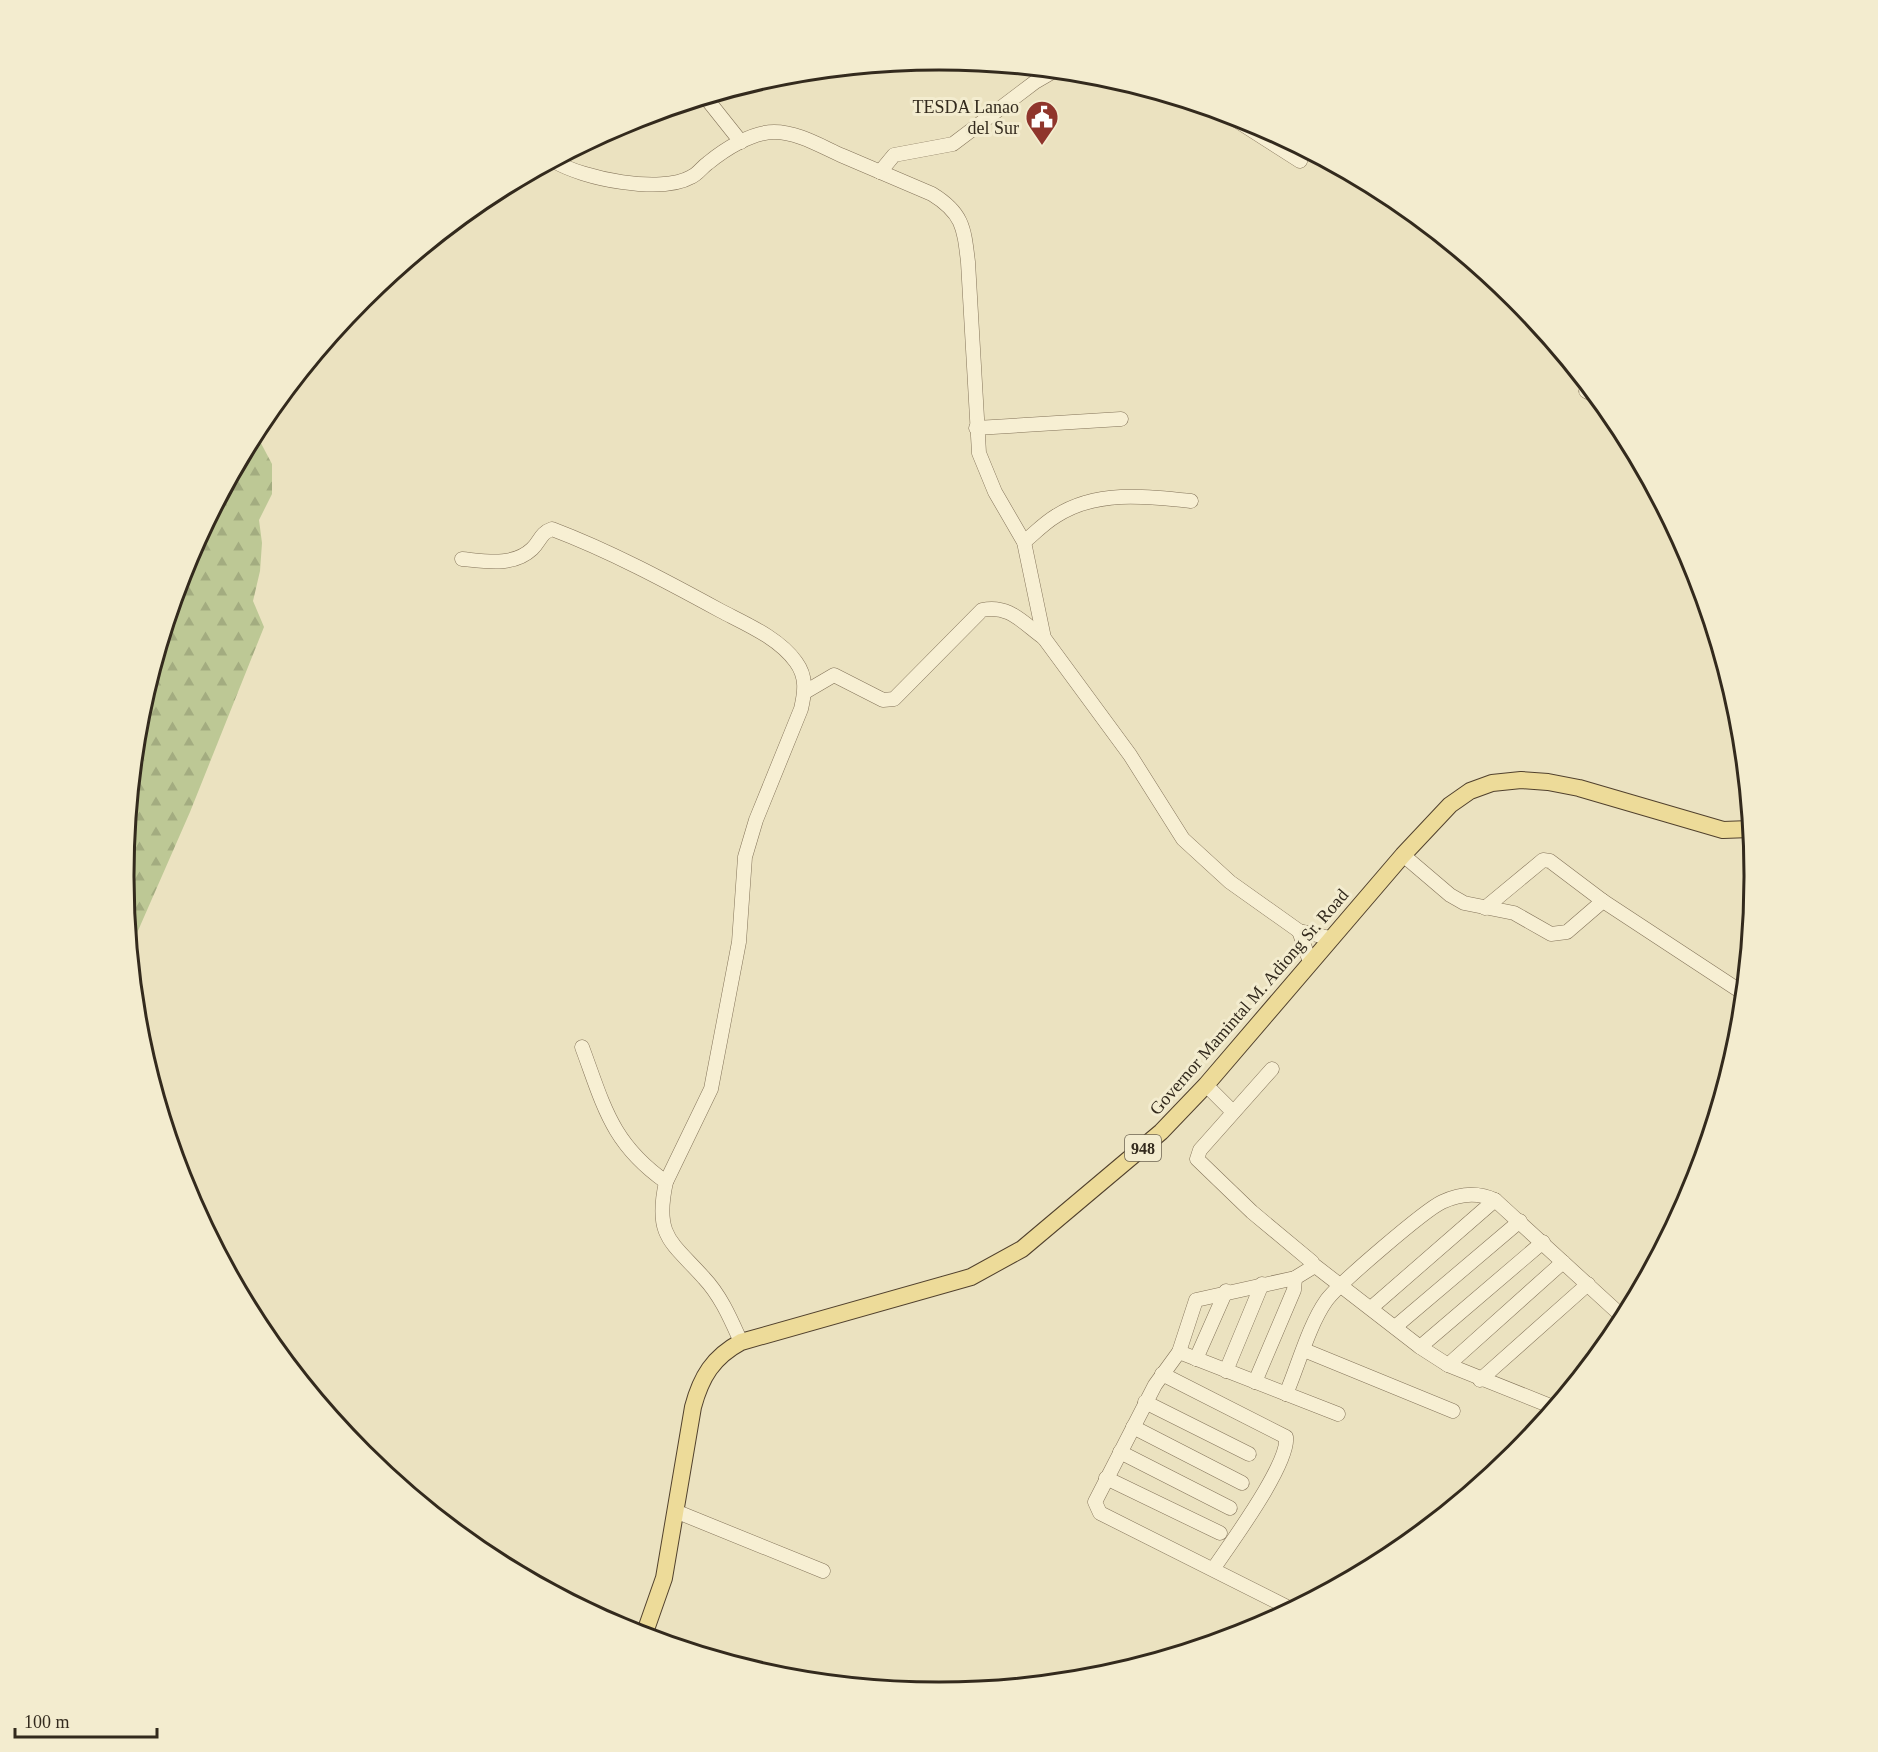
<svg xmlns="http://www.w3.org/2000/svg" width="1878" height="1752" font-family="Georgia,serif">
<defs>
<pattern id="forest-firs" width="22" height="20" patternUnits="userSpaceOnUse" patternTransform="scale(1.5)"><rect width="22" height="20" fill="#bdc895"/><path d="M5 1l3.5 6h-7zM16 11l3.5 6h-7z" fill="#a3ac80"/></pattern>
</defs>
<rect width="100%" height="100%" fill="#ebe2c0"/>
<path fill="url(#forest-firs)" d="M255,432l17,32v30l-13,26 3,23 -2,28 -7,30 11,26 -74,185 -60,137 -7,-73 16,-160 46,-153z"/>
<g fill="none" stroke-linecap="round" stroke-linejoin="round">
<defs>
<g id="minor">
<path d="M706,98l35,44"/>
<path d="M1228,115l72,46 4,-11"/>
<path d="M554,161c29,18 107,33 137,16 7,-3 11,-10 17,-14 17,-14 44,-31 66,-31 24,0 48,15 69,24 30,13 59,25 89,38 31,19 32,34 36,68l11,191 16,39 29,50 20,96 86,117 53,84 47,43 69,49 31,7"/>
<path d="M880,172l14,-17 59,-11 82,-62 19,-11"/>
<path d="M1540,330h2"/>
<path d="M1586,391l8,4"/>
<path d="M976,428l145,-9"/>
<path d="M1024,542c10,-8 20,-19 32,-26 40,-26 90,-20 135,-15"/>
<path d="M462,559c22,2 51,8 70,-10 8,-7 8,-16 20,-20 58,22 114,52 169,82 25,13 58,27 75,51 11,15 9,30 5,47l-45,111 -11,37 -6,85 -28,147 -45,93c-12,55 6,60 38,96 17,18 27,42 37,64"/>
<path d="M805,692l29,-17 49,25 11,-1 88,-89c27,-6 41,13 62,28"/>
<path d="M1403,855l47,40 14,8 50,10 37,21 16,-2 36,-31 140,92"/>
<path d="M1485,908l58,-48 7,1 53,40"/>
<path d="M1299,931l11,31"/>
<path d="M582,1047c22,59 29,96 84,135"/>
<path d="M1272,1069l-72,81 -3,9 55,53 60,50 1,5 -18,11 -99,22 -17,52 -24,33 -60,117 5,11 191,96"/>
<path d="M1206,1085l27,27"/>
<path d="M1314,1265l106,82 28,18 105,42"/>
<path d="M1371,1308l124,-108"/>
<path d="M1395,1327l125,-106"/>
<path d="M1420,1347l123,-105"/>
<path d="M1304,1350l149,61"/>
<path d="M1179,1352l159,62"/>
<path d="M1196,1359l30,-68"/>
<path d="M1448,1365l115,-103"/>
<path d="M1226,1371l36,-87"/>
<path d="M1162,1374l124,63c4,26 -56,107 -72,131"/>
<path d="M1480,1380l108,-96"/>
<path d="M1255,1382l39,-92 1,-12"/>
<path d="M1286,1394c12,-28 23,-69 40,-93 11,-16 99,-91 116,-99 17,-8 36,-10 53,-2l129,118"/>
<path d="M1145,1402l104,52"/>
<path d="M1133,1427l109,56"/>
<path d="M1120,1452l110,56"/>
<path d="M1106,1478l114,55"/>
<path d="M675,1511l148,60"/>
</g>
<path id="major" d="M644,1635l20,-57 29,-171c8,-30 20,-50 48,-65l230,-65 51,-28 139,-117 45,-47 197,-230 47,-50 20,-14 22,-8 29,-3 27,2 31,6 144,42 27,-1"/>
</defs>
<use href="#minor" stroke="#837359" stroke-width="15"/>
<use href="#major" stroke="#51412d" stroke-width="18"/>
<use href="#minor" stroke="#f7efd3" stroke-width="14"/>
<use href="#major" stroke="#eddb99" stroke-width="16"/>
</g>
<defs>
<symbol id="civic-pin" viewBox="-11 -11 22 30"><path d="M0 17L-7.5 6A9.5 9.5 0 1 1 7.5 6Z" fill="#8f352c" stroke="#f3eccf"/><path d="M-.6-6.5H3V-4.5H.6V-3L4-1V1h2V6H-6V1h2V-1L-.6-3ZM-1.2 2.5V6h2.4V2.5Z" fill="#fff"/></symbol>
</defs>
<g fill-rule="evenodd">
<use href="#civic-pin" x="1023" y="98" width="38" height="52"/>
</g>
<g text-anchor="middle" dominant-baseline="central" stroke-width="6" stroke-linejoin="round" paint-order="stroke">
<rect fill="#f3eccf" stroke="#6d6452" stroke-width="1.5" x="1125" y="1135" width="36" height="26" rx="4.5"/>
<g font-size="16" font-weight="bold" fill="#332a1d">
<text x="1143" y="1148">948</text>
</g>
<g font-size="18" fill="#332a1d" stroke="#f3eccf" text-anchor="end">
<text x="1019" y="107">TESDA Lanao<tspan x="1019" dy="21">del Sur</tspan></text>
</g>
<g font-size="18" fill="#332a1d" stroke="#f3eccf">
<text transform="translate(1249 1002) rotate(-49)">Governor Mamintal M. Adiong Sr. Road</text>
</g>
</g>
<path d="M0 0H1878V1752H0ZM939 70H939A805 805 0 0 1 1744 875V877A805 805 0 0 1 939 1682H939A805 805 0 0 1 134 877V875A805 805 0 0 1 939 70Z" fill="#f3eccf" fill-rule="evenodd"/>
<path fill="none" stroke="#332a1d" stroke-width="3" d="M939 70H939A805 805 0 0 1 1744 875V877A805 805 0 0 1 939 1682H939A805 805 0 0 1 134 877V875A805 805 0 0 1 939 70Z"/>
<path d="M15 1728v9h142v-9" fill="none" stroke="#332a1d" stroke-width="3"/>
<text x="24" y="1728" font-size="18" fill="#332a1d" stroke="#f3eccf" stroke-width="4.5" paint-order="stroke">100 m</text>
</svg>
